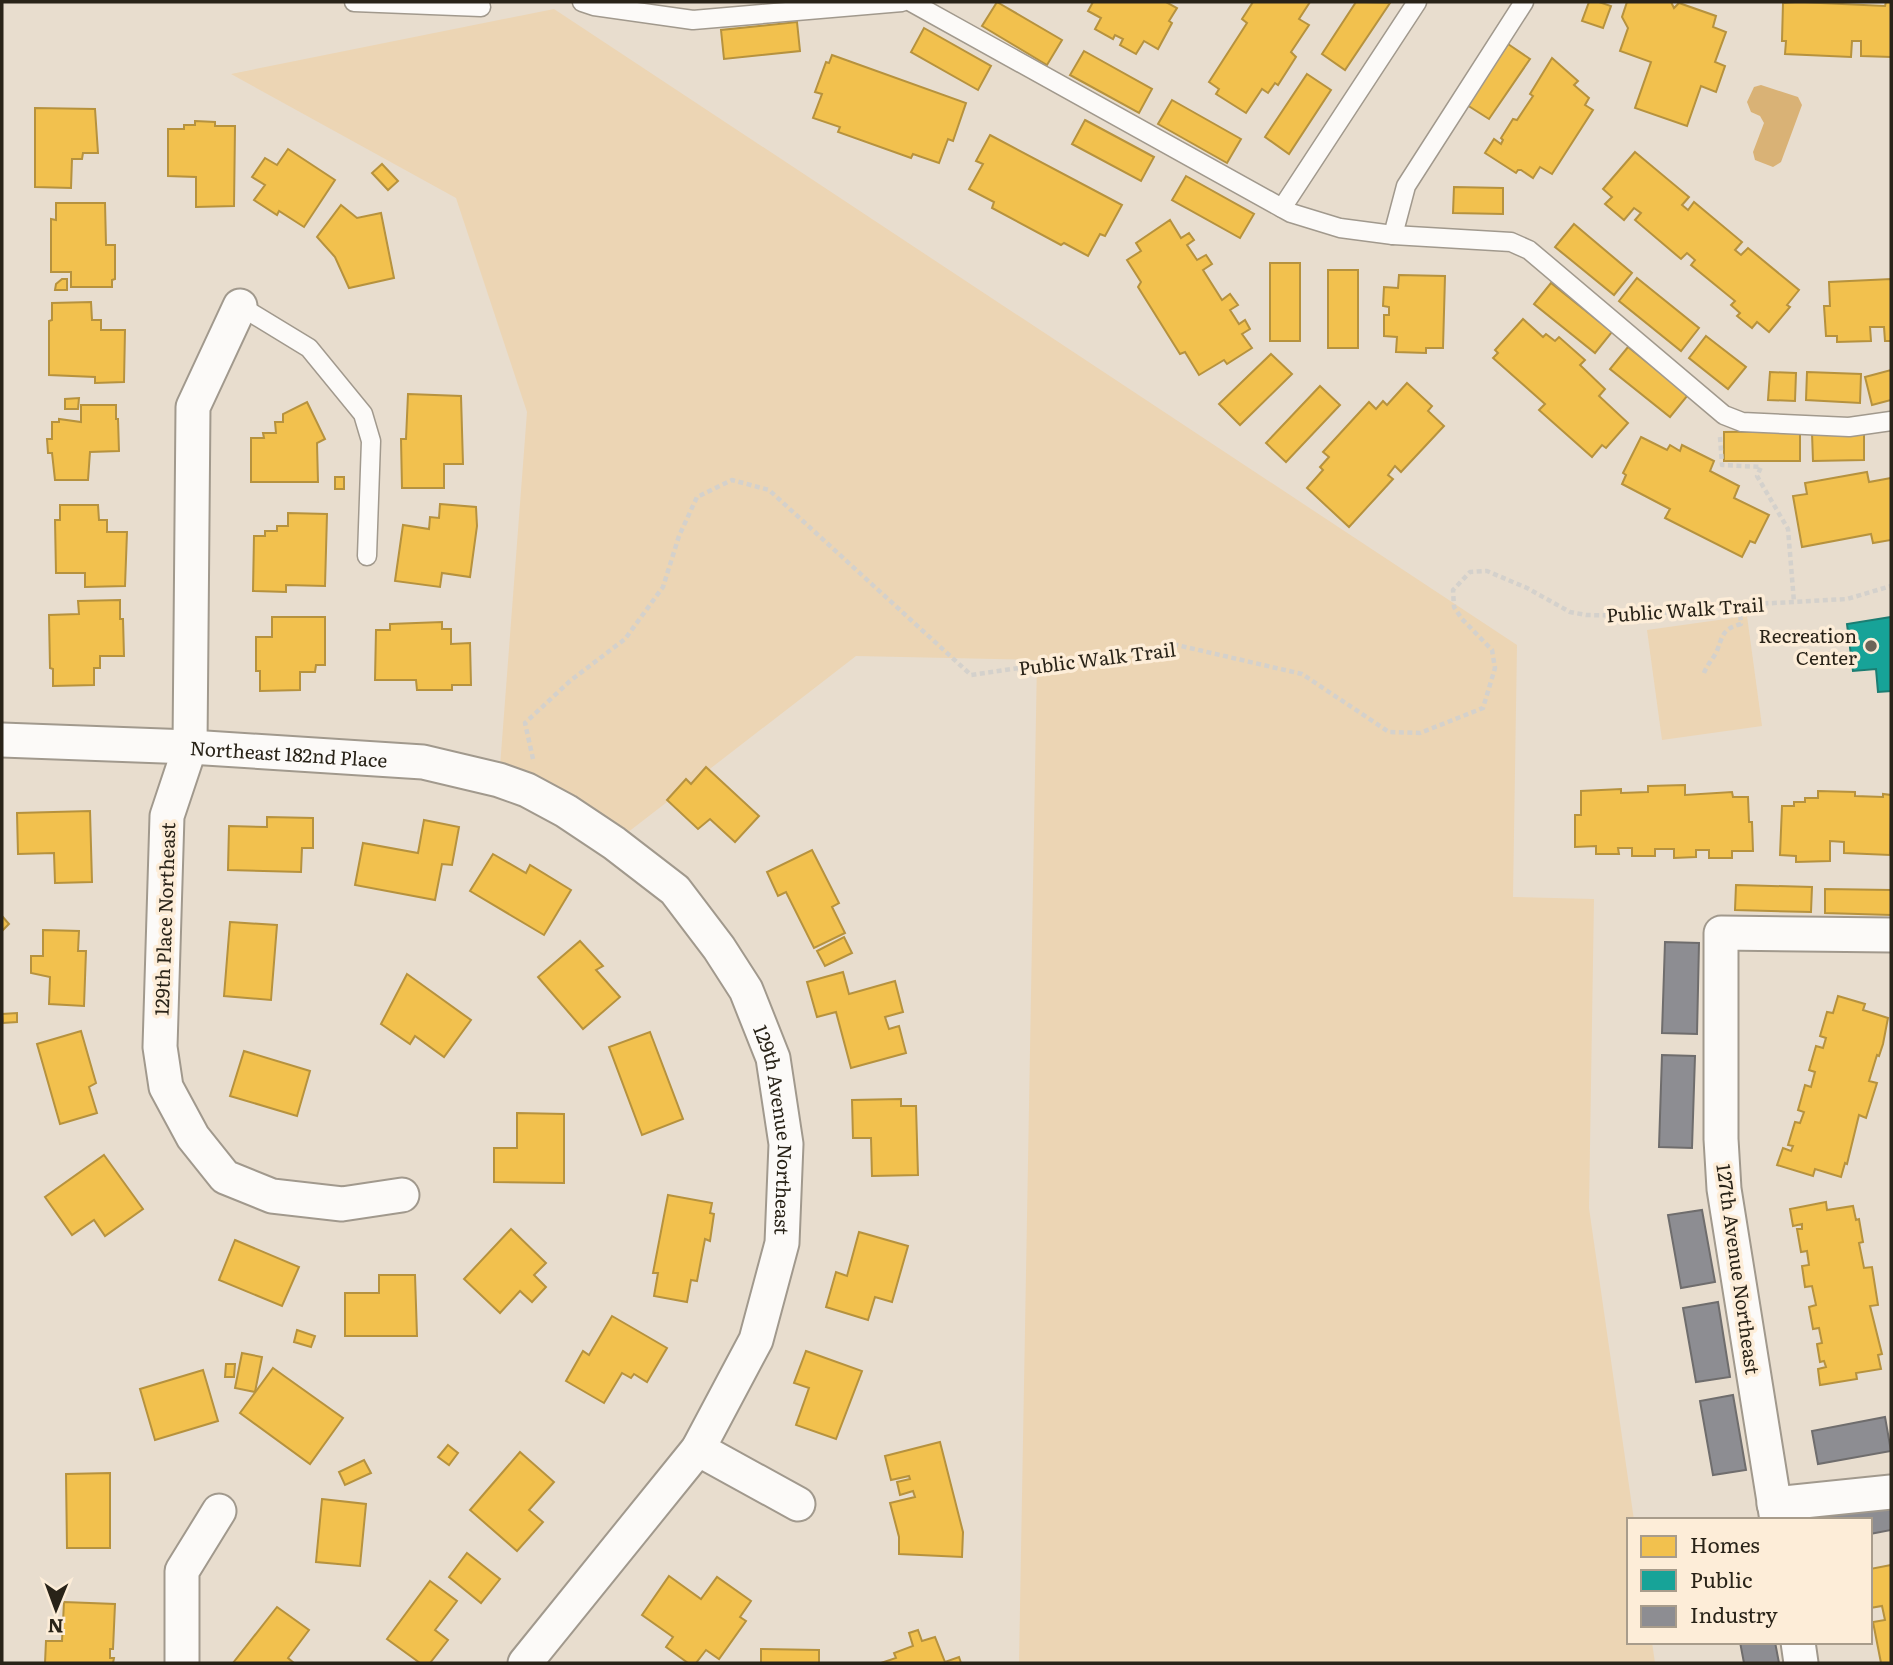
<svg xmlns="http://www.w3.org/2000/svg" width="1893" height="1665" font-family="Literata,serif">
<rect width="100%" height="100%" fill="#e8ddce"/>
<g fill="#ecd5b4">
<path d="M554,9l963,636 -4,252 81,2 -5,309 45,312h-5v122h23l3,21h-636l18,-1003 -181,-4 -242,187 -115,-63 28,-368 -71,-214 -225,-124z"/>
<path d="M1747,616l15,110 -100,14 -15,-110z"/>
</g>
<path fill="#d9b276" d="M1761,85l37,12 4,8 -21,57 -8,5 -18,-7 -2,-8 11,-29 -4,-7 -9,-4 -4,-10 7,-15z"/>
<g fill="#f2c14e" stroke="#b6923e" stroke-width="2">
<path d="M997,2l65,38 -15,25 -65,-39z"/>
<path d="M1093,2h73l11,6 -8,13 3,2 -14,26 -14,-8 -8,13 -16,-9 3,-6 -8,-4 -2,4 -18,-10 6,-11 -13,-7z"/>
<path d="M1253,2h57l-11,17 10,6 -18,27 5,5 -18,28 -3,-2 -7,10 -6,-4 -16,24 -30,-19 3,-5 -10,-7 38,-59 -5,-4z"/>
<path d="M1356,2l34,1 -45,67 -23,-16z"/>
<path d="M1589,2h10l12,4 -8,22 -21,-7z"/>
<path d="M1627,2h44l3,6 5,-5 37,13 -3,11 13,5 -11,30 10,4 -9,26 -15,-6 -14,40 -52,-18 16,-46 -31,-11 8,-23 -6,-11z"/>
<path d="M1799,2l86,4 1,-4h5v55l-30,-1v-15h-9l-1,16 -66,-3 1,-13h-4l1,-38z"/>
<path d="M797,22l3,29 -76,8 -3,-29z"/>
<path d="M924,28l67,38 -13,24 -67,-38z"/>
<path d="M1508,44l22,15 -41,60 -22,-14z"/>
<path d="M1084,51l68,38 -13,24 -69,-38z"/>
<path d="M832,55l134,48 -13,38 -5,-2 -9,24 -26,-9 -2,4 -73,-26 2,-5 -27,-9 9,-24 -7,-2 11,-30 3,1z"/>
<path d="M1552,58l26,23 -4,4 15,13 -4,7 8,5 -41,64 -12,-7 -7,11 -12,-8h-3l-2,3 -31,-20 9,-14 7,5 2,-4 -2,-2 12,-19 4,1 16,-24 -3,-2z"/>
<path d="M1307,74l24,16 -42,64 -24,-17z"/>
<path d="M1172,100l69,39 -14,24 -69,-39z"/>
<path d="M35,108l60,1 3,44h-15l-1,6h-10l-1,29 -36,-1z"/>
<path d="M1085,120l69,37 -13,24 -69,-37z"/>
<path d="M195,121l20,1v4h20l-1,80 -38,1v-30l-28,-1v-47h16v-4h11z"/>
<path d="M990,135l132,70 -17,31 -5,-2 -12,22 -24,-13 -3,2 -69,-37 2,-6 -25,-13 14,-25 -7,-3z"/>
<path d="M288,149l47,31 -31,47 -25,-16 -2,4 -23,-15 11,-15 -13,-8 13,-19 12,7z"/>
<path d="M1635,152l54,45 -7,8 6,5 6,-8 48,40 -7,8 6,5 7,-7 51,42 -12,15 3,2 -21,25 -12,-10 -5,6 -15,-12 3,-3 -9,-8 4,-4 -44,-36 4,-5 -8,-7 -6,6 -46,-39 6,-7 -7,-5 -10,12 -19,-16 7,-7 -9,-8z"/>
<path d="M382,164l16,17 -10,9 -16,-17z"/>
<path d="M1186,176l68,38 -14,24 -68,-38z"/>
<path d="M1454,187l49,1v26l-50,-1z"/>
<path d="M56,203h49l1,42h9v34l-3,1v7h-41v-15h-20v-53l5,1z"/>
<path d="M341,205l16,13 24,-5 13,65 -45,10 -14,-31 -18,-20z"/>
<path d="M1170,220l11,18 8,-5 5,7 -7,5 10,15 9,-5 6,9 -9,6 19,30 8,-6 8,11 -8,5 9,14 6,-4 5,9 -8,5 10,14 -25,16 -3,-4 -25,15 -14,-23 -5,2 -42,-67 3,-5 -14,-22 14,-9 -5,-8z"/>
<path d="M1574,224l58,49 -18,22 -59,-48z"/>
<rect x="1270" y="263" width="30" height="78"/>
<rect x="1328" y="270" width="30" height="78"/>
<path d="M1399,275l46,1 -2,72h-17v5l-30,-1 1,-15 -13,-1v-21h5v-8l-6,-1 1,-19 14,1z"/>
<path d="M1637,278l62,50 -18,23 -62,-50z"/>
<path d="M62,279h5v11h-12l1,-6z"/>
<path d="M1891,279v62h-6l-1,-14h-14l1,14 -34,1v-6h-11l-2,-30h6l-1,-24z"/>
<path d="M1551,283l61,49 -17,21 -61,-49z"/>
<path d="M91,302l1,18h9v10h24l-1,52 -29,1v-6l-46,-2v-54l3,-1v-17z"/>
<path d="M1523,319l20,18 3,-3 9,7 4,-4 26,23 -5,5 25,24 -6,7 29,27 -22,25 -4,-3 -10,12 -53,-47 6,-6 -52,-46 5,-5 -3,-3z"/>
<path d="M1706,336l40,31 -18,22 -39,-31z"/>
<path d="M1628,347l60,48 -18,22 -60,-48z"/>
<path d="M1271,354l21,20 -52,51 -21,-21z"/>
<path d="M1891,370v30l-19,5 -7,-28z"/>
<path d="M1770,372l26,1 -1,28 -27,-1z"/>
<path d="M1807,372l54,2 -1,29 -54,-3z"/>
<path d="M1407,383l25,23 -4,5 16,15 -43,46 -6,-6 -7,9 5,4 -44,48 -42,-39 16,-18 -3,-3 9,-10 -6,-5 46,-50 7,7 7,-8 4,4z"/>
<path d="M1320,386l20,19 -54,57 -20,-19z"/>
<path d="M408,394l53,2 2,68h-19v24h-42l-1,-49h5z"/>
<path d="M79,398l-1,11h-13v-10z"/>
<path d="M307,402l18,37 -8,4 1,39h-67v-44h13l-1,-5h13l-1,-11h8v-8z"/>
<path d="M81,405h35v14h2l1,32 -29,1 -2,28h-33l-3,-27h-4l-1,-14h5v-17h7v-3l22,3z"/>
<path d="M1800,431v30h-76v-29z"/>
<path d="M1864,432v28l-51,1 -1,-28z"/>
<path d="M1641,437l26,13 3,-5 10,6 2,-6 32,16 -4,10 29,15 -5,12 35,17 -14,28 -5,-2 -8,16 -77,-39 5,-9 -48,-25 4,-9 -3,-2z"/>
<path d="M1867,472l2,10 22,-4v62l-18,3 -2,-9 -69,13 -9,-51 14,-2 -2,-11z"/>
<rect x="335" y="477" width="9" height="12"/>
<path d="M440,504l36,3 1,19 -7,51 -28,-4 -2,14 -45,-6 8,-56 26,4 1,-12 9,1z"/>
<path d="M60,505h38l1,15h8v12h20l-2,54 -40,1v-14h-29l-1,-53h5z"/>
<path d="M288,513l39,1 -2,72 -39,-1v7l-33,-1 1,-55h11v-5h12v-5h11z"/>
<path d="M120,600v19h3l1,37h-24v12h-6v17l-41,1v-17l-3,-1 -1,-53 30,-1 -1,-13z"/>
<path d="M272,617h53v48h-9l-1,7h-15v18l-40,1v-20h-4v-34h16z"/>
<path d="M442,622v7h9v15l19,-1 1,42h-19v5h-35l-1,-10h-41l1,-50h14v-6z"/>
<path d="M706,767l53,49 -24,26 -25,-23 -12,10 -31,-29 19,-21 5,5z"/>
<path d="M1685,785v10l47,-3 1,5h15l1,25h3l1,29h-21v7h-23v-8h-13v7l-22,1v-9h-19v7h-23v-8h-14l1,6h-23v-8l-21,1v-32h6v-24l40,-2v4l27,-1v-6z"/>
<path d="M1818,791l37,1v4l28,1v-3l8,1 -1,60 -46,-2v-11l-14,-1v20l-34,1v-6l-16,-1 2,-49h12v-4h11v-4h13z"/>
<path d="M90,811l2,71 -37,1 -1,-30 -36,1 -1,-41z"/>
<path d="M267,817l46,1v30h-11l-1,24 -73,-2 1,-44 38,1z"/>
<path d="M424,820l35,7 -7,38 -10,-1 -7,36 -80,-15 8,-42 55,10z"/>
<path d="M812,850l27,53 -7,4 13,26 -31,15 -28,-56 -8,4 -11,-24z"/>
<path d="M493,854l33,19 4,-8 41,25 -27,45 -74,-44z"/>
<path d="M1736,885l76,2 -1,25 -76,-2z"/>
<path d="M1825,889l66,1v25l-66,-2z"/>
<path d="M2,916l7,8 -7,7z"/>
<path d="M230,922l47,3 -6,75 -47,-4z"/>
<path d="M43,930l36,1 -1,20h8l-2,55 -35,-2 1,-27 -19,-4v-17h12z"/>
<path d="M844,937l8,16 -27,13 -8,-15z"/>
<path d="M580,941l23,25 -7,4 24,27 -37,32 -45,-52z"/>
<path d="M843,972l6,22 46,-13 8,31 -18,5 4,12 10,-3 7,27 -55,15 -15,-56 -19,5 -10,-35z"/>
<path d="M407,974l64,46 -27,37 -29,-21 -5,8 -29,-20z"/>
<path d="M1838,996l27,8 -2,6 25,8 -5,26 -4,12 -2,-1 -8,26 8,2 -11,35 -7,-3 -12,49 -2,-1 -4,14 -26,-8 -2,7 -36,-11 6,-17 8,3 2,-5 -5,-1 7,-23 5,1 4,-11 -6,-2 7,-25 6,2 4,-15 -6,-2 7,-24 7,2 3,-10 -6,-2 7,-24 6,1z"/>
<path d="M17,1013v9l-14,1 -1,-9z"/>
<path d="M81,1031l15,52 -7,4 8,26 -37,11 -23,-80z"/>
<path d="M650,1032l33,87 -41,16 -33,-88z"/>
<path d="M244,1051l66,20 -13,45 -67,-20z"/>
<path d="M901,1099v7h15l2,69 -46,1 -1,-38h-18l-1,-38z"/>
<path d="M517,1113l47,1v69l-70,-1v-34h23z"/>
<path d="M104,1155l39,54 -38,27 -11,-16 -22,15 -27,-38z"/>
<path d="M668,1195l44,8 -2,10 4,1 -4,27 -5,-2 -8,42 -6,-1 -4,22 -33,-6 4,-23h-5z"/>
<path d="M1826,1202l1,8 26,-4 3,14 3,-1 4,23 -4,1 5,25 8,-1 6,38 -8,1 12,48 -4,1 3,14 -25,4 1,6 -37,6 -2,-16 8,-2 -2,-6 -4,1 -3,-18 5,-1 -3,-15 -6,1 -4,-22 7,-2 -4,-19 -7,1 -3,-21 7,-1 -2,-14 -6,1 -4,-23h5v-5l-9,2 -3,-17z"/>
<path d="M511,1229l35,34 -12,12 12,12 -14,15 -12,-11 -20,22 -36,-34z"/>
<path d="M859,1232l49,14 -16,56 -17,-5 -7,23 -42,-13 10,-35 11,4z"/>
<path d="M235,1240l64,27 -17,39 -63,-26z"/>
<path d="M379,1275h36l2,61h-72v-43h34z"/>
<path d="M612,1316l55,32 -20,34 -13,-8 -3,4 -9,-5 -18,30 -38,-22 17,-30 6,4z"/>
<path d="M297,1330l18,6 -4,11 -17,-5z"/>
<path d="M806,1351l56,20 -26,68 -40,-14 13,-37 -15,-5z"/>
<path d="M242,1353l20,4 -7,35 -20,-4z"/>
<path d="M226,1364h9l-1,13h-9z"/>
<path d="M273,1368l70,50 -33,46 -70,-51z"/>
<path d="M203,1370l15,51 -63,19 -15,-51z"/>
<path d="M940,1442l23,90 -1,25 -63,-3v-17l-9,-34 25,-6 -2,-6 -13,4 -3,-13 13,-3 -1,-3 -18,4 -6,-24z"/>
<path d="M448,1445l10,8 -9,12 -11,-8z"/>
<path d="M520,1452l34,30 -25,28 14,12 -26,29 -47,-41z"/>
<path d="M364,1460l7,13 -26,12 -6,-13z"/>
<path d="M110,1473v75h-43l-1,-74z"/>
<path d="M322,1499l44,5 -6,62 -44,-4z"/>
<path d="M467,1553l33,26 -19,24 -32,-26z"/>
<path d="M1891,1565v98h-10l-8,-41 12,-2 -3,-14 -12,2v-39z"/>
<path d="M669,1576l32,23 16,-22 34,24 -11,16 6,4 -27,38 -13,-9 -10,13h-8l-22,-16 7,-10 -31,-22z"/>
<path d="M430,1581l27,20 -22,29 13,10 -18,23h-10l-33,-24z"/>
<path d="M64,1602l51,2 -2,45h-3v9h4l-1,5h-68l1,-22h16z"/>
<path d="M277,1607l32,23 -21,28 6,5h-61z"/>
<path d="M918,1630l4,11 13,-4 10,25 14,-5 2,6h-80l15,-5 -2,-5 19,-7 -4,-13z"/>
<path d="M761,1649l58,1v13h-58z"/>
</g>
<path fill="#17a398" stroke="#1c7d72" stroke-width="2" d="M1891,617v74l-13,1 -2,-23 -23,2 -6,-47z"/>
<g fill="#8d8d92" stroke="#6f6d6d" stroke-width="2">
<path d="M1665,942l34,1 -2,91 -35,-1z"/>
<path d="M1662,1055l33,1 -3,92 -33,-1z"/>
<path d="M1702,1210l13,72 -34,6 -13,-73z"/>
<path d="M1718,1302l12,75 -34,5 -13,-74z"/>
<path d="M1733,1395l13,75 -33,5 -13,-74z"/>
<path d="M1885,1417l6,34 -73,13 -6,-33z"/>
<path d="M1891,1496v34l-21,4v-14h-42l-3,-13z"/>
<path d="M1740,1642h35l4,21h-35z"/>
</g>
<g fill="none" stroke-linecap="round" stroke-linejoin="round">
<defs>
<g id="service">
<path d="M354,2l127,5"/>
<path d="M582,2l12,4 99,14 209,-18"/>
<path d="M911,2l380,211 49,15 53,7 118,7 18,8 195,165 18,7 107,5 42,-6"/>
<path d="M1282,208l135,-206"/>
<path d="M1393,235l13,-49 118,-184"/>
<path d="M240,306l69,42 54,66 8,27 -4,115"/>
</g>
<g id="minor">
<path d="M240,306l-47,101 -3,340 -23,69 -7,231 6,40 27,50 32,40 47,19 70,8 60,-9"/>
<path id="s1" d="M2,740l188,7 233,15 76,18 28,10 39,21 48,32 61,47 44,58 27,42 27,68 13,86 -4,99 -26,97 -58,109 -173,214"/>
<path d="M698,1449l100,55"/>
<path d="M1774,1504l117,-12"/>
<path d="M1777,1520l-53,-331 -3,-50v-206l170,2"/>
<path d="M1798,1642l3,21"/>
<path d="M182,1663v-92l37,-60"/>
</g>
</defs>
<use href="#service" stroke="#a1998d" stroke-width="21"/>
<use href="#minor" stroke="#a1998d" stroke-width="37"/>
<g stroke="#d4d1cc" stroke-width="4.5" stroke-dasharray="5 3.5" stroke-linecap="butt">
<path d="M1720,437l2,28 39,2 -4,9 31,53 6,73"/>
<path d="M1704,673c3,-8 8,-13 12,-20 7,-16 5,-24 25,-29l-1,-12 5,-7"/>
<path d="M533,759l-8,-36 45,-42 55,-42 38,-52 16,-51 18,-39 35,-17 37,10 202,185 206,-30 125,29 87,58 31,1 63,-25 12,-40 -3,-18 -30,-31 -8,-12 -1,-17 17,-18 17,-1 40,17 43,24 16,3 58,1 58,-9 145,-8 44,-13"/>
</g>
<use href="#service" stroke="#fcfaf8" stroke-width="18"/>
<use href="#minor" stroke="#fcfaf8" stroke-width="33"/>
</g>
<circle fill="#6c6458" stroke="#fdedd8" stroke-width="2.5" cx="1871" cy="646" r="7"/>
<g text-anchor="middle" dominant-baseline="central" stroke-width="7" stroke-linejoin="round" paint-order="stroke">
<g font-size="19" fill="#292318" stroke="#fdedd8">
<text transform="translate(1685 609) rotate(-4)">Public Walk Trail</text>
<text transform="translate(1097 658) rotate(-7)">Public Walk Trail</text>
<text stroke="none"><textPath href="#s1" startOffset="287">Northeast 182nd Place</textPath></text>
<text transform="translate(164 919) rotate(-88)">129th Place Northeast</text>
<text stroke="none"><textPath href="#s1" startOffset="976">129th Avenue Northeast</textPath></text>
<text transform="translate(1739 1269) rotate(82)">127th Avenue Northeast</text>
</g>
<g font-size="19" fill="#292318" stroke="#fdedd8" text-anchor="end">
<text x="1857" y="635">Recreation<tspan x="1857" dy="22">Center</tspan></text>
</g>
</g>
<rect width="1893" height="1665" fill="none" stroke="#292318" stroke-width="7"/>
<rect x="1627" y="1518" width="245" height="126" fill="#fdedd8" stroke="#a89c8b" stroke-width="2"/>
<rect x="1641" y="1536" width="35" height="21" fill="#f2c14e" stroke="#a89c8b" stroke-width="2"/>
<text x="1690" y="1553" font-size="21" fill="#292318">Homes</text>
<rect x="1641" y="1570" width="35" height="21" fill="#17a398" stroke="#a89c8b" stroke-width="2"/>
<text x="1690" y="1588" font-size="21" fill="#292318">Public</text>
<rect x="1641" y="1606" width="35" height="21" fill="#8d8d92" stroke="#a89c8b" stroke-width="2"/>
<text x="1690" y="1623" font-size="21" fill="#292318">Industry</text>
<g transform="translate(56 1609) rotate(181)" stroke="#fdedd8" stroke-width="5" paint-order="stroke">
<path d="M0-5L12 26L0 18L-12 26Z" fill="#292318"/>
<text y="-10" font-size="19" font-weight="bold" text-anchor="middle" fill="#292318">N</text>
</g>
</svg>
